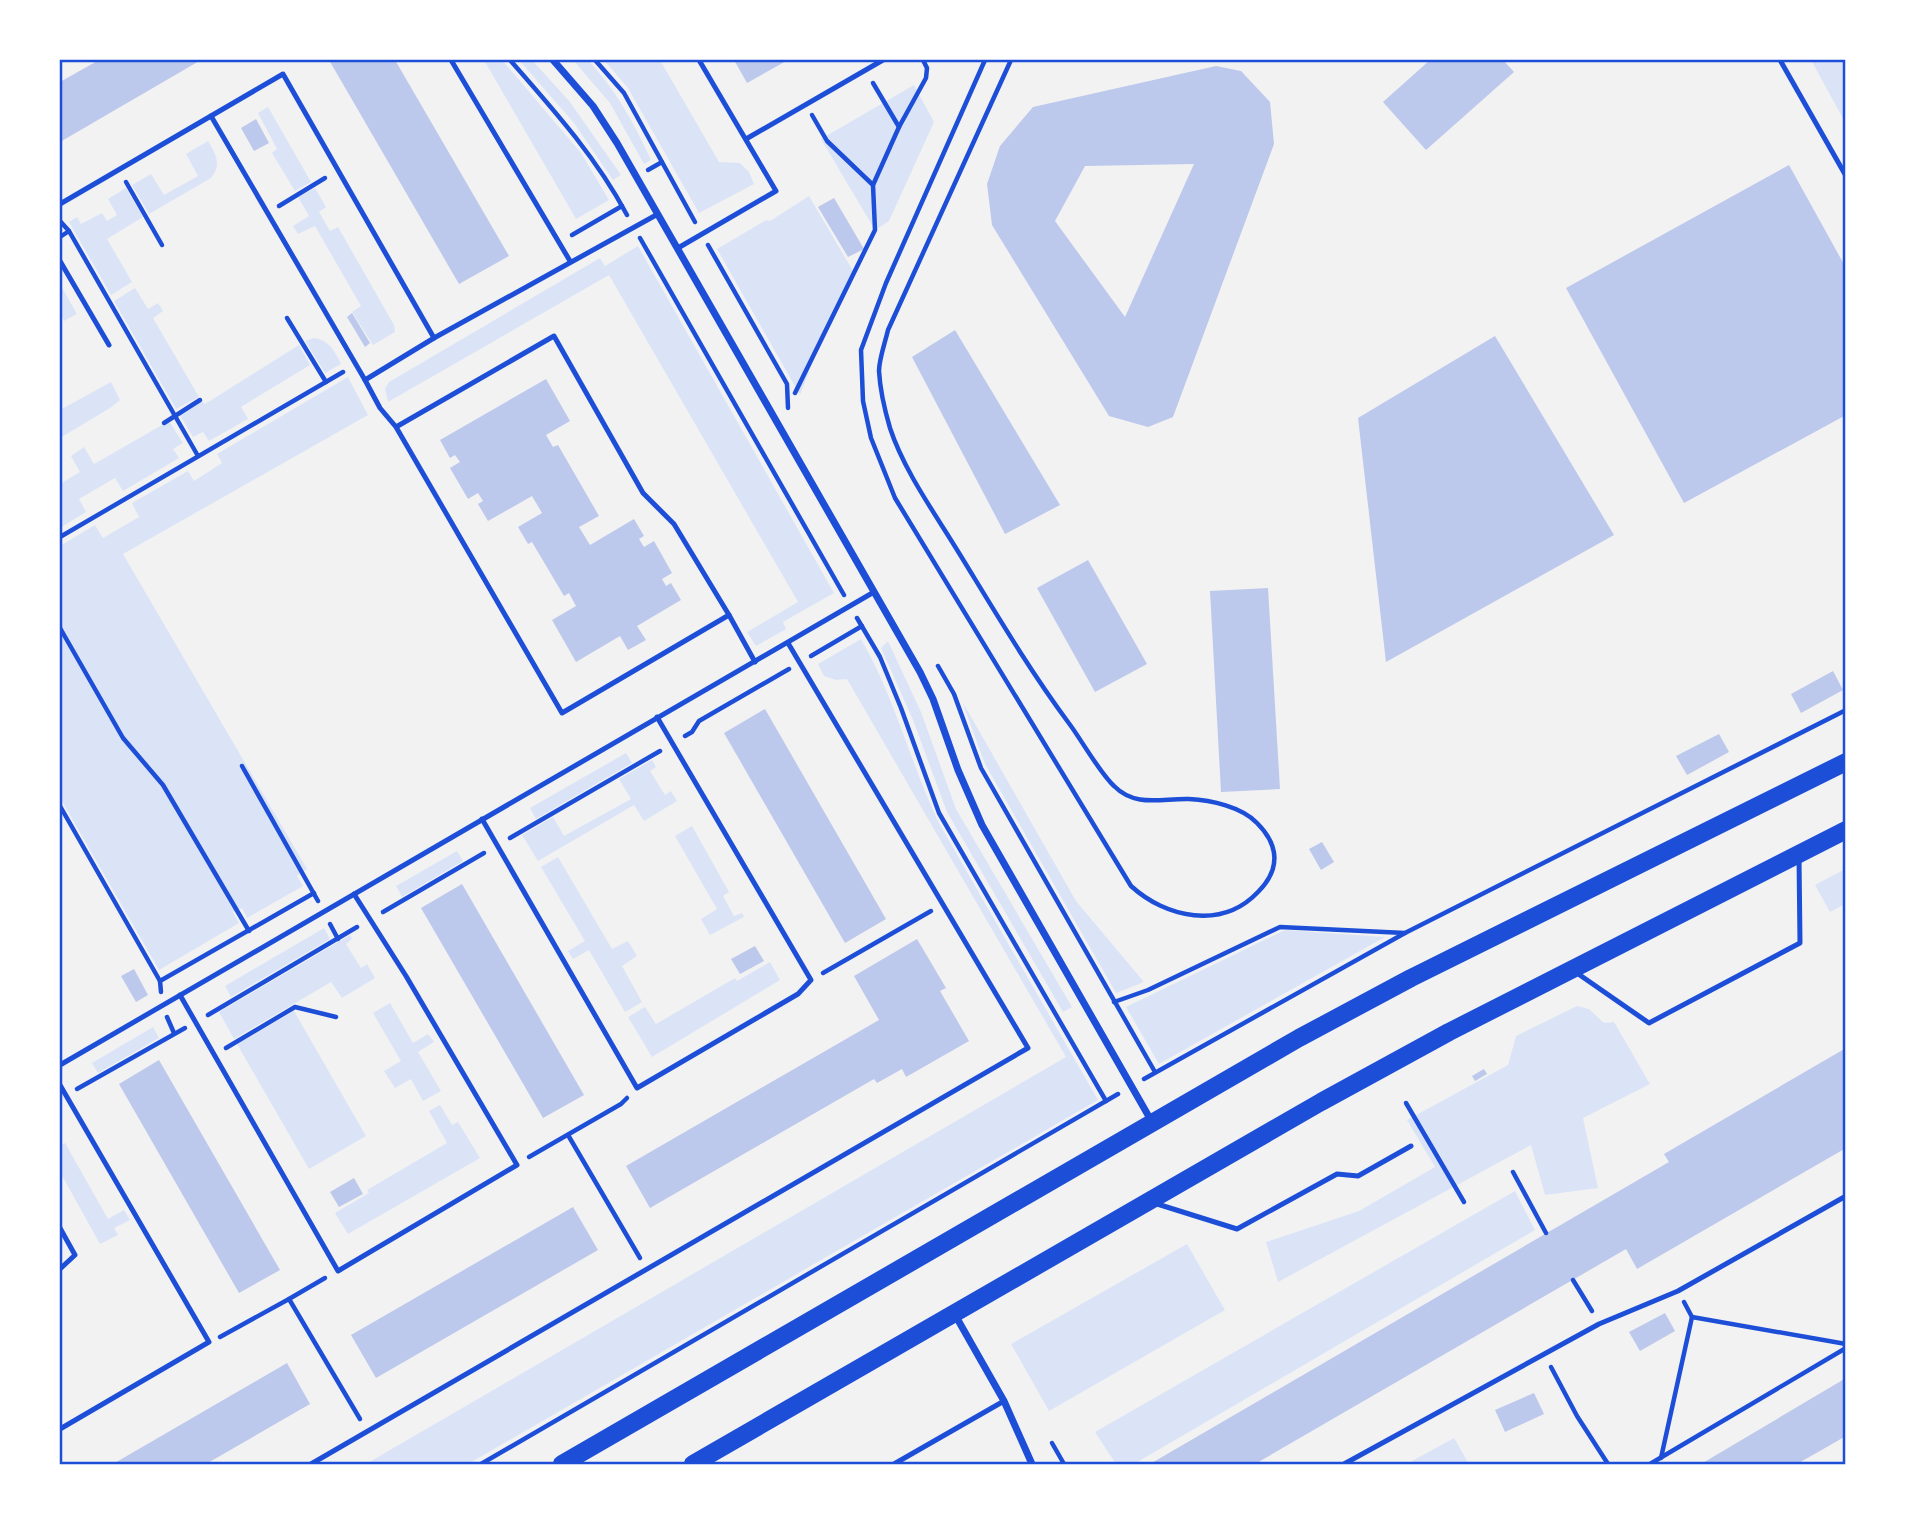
<svg xmlns="http://www.w3.org/2000/svg" width="1905" height="1524" font-family="'Roboto Condensed',sans-serif">
<rect width="100%" height="100%" fill="#f2f2f2"/>
<g fill="#dbe4f7">
<path d="M484,60h18l79,93 28,47 -33,19z"/>
<path d="M519,60h13l38,42 51,73 -8,5 -39,-57z"/>
<path d="M573,60h15c28,30 46,63 63,100l-7,4 -34,-61z"/>
<path d="M604,60h56l59,102 21,1 9,9 5,12 -55,29 -71,-125z"/>
<path d="M1811,60h34v62z"/>
<path d="M914,85l20,37 -45,99 -14,9 -54,-91z"/>
<path d="M268,107l43,75 -16,9 -23,-38 5,-4 -19,-36z"/>
<path d="M208,141c8,13 14,24 3,37l-62,36 -17,-29 19,-11 13,21 34,-19 -12,-22z"/>
<path d="M126,188l17,29 -36,22 25,43 -21,13 -42,-73 8,-5 4,7 21,-11 5,8 10,-6 -9,-16z"/>
<path d="M315,188l11,19 -7,5 11,19 8,-4 56,98 1,7 -22,13 -21,-33 9,-6 -46,-80 -17,8 -5,-8 16,-10 -11,-19z"/>
<path d="M809,196l44,75 -27,56 -26,68 -83,-146 49,-29 4,1z"/>
<path d="M638,246l196,347 -51,29 3,7 -30,17 -9,-14 51,-30 -189,-327 -221,127 -3,-13 4,-7 211,-124 5,8z"/>
<path d="M60,284l17,30 -13,7 -4,-9z"/>
<path d="M135,288l13,21 10,-6 5,8 -10,7 46,79 -23,12 -62,-108z"/>
<path d="M314,338c15,2 20,12 27,26l-16,9 -20,-32z"/>
<path d="M299,345l11,20 -69,42 7,12 -39,22 -6,-9 -10,5 -14,-23 23,-13 3,3z"/>
<path d="M348,377l20,38 -245,139 184,315 -10,7 6,10 -56,32 -5,-10 -9,4 6,11 -80,47 -99,-172v-252l35,-21 8,13 36,-21 -7,-14 56,-32 6,10 28,-18 -5,-9z"/>
<path d="M111,382l9,18 -10,8 -50,30v-28z"/>
<path d="M169,421l14,22 -10,6 6,9 -56,33 -8,-13 -36,21 7,13 -26,16v-44l20,-12 -9,-16 13,-9 10,17z"/>
<path d="M861,639c34,58 49,124 78,184l159,277 -630,364h-102l700,-407 -219,-378 -11,1 -12,-4 -6,-12z"/>
<path d="M888,641l33,71 35,97 116,198 -9,5 -116,-200 -34,-92 -32,-72z"/>
<path d="M962,701l114,200 68,81 -28,11 -131,-229z"/>
<path d="M626,753l6,10 -96,56 -6,-11z"/>
<path d="M652,760l4,7 -6,4 15,24 6,-4 6,10 -33,20 -10,-16 -96,56 -16,-26 31,-18 11,19 67,-37 -12,-20z"/>
<path d="M692,826l37,66 -6,4 11,20 8,-3 2,4 -34,18 -9,-16 16,-10 -42,-73z"/>
<path d="M457,851l6,10 -61,36 -6,-11z"/>
<path d="M558,857l54,92 16,-8 9,15 -15,10 20,36 -17,10 -36,-62 -16,9 -5,-8 17,-10 -44,-74z"/>
<path d="M1845,869v35l-15,8 -15,-27z"/>
<path d="M324,928l6,11 -99,58 -6,-11z"/>
<path d="M1285,930l100,7 -226,127 -33,-57z"/>
<path d="M350,935l2,4 -6,5 15,24 6,-4 8,14 -33,20 -11,-16 -97,57 -15,-27z"/>
<path d="M770,962l10,18 -128,77 -24,-40 17,-10 11,17 79,-46 2,3z"/>
<path d="M390,1003l23,40 15,-9 6,8 -16,10 23,39 -18,10 -12,-22 -16,9 -11,-17 17,-10 -28,-48z"/>
<path d="M1577,1006l12,3 15,14 10,-1 36,62 -67,34 15,70 -53,7 -14,-50 -253,137 -12,-40 93,-31 76,-44 -28,-47 101,-55 8,-29z"/>
<path d="M294,1011l72,125 -57,33 -72,-125z"/>
<path d="M153,1027l6,11 -61,35 -6,-10z"/>
<path d="M440,1105l12,20 6,-3 22,36 -132,76 -13,-21 34,-20 -2,-3 80,-47 -18,-32z"/>
<path d="M65,1143l43,76 16,-9 6,10 -16,8 4,7 -18,9 -40,-72v-26z"/>
<path d="M1515,1191l20,39 -401,234h-18l-21,-32z"/>
<path d="M1187,1244l38,66 -176,101 -38,-67z"/>
<path d="M1454,1438l15,26h-55l-2,-3z"/>
</g>
<g fill="#bdc9ec" fill-rule="evenodd">
<path d="M99,60h102l-141,82v-60z"/>
<path d="M329,60h66l114,196 -50,28z"/>
<path d="M734,60h54l-41,23z"/>
<path d="M1430,60h73l11,12 -88,78 -43,-48z"/>
<path d="M1216,66l25,5 29,31 4,42 -101,273 -25,10 -39,-11 -117,-191 -5,-41 13,-38 33,-39zM1194,164l-69,153 -70,-96 30,-55z"/>
<path d="M256,119l13,24 -15,8 -13,-23z"/>
<path d="M1789,165l57,103v147l-162,88 -118,-215z"/>
<path d="M834,198l30,51 -16,8 -30,-50z"/>
<path d="M352,313l18,30 -5,4 -18,-30z"/>
<path d="M955,330l105,175 -55,29 -93,-177z"/>
<path d="M1495,336l119,199 -228,127 -28,-244z"/>
<path d="M546,379l24,42 -24,14 7,12 5,-2 41,71 -20,11 11,18 44,-26 10,17 -5,3 5,8 10,-6 18,32 -10,6 4,7 5,-3 10,17 -44,26 9,14 -18,10 -8,-14 -44,26 -24,-42 24,-14 -7,-13 -5,3 -32,-54 -4,2 -10,-17 24,-14 -10,-17 -44,25 -10,-17 5,-3 -5,-8 -10,6 -18,-31 10,-6 -5,-7 -5,3 -10,-18z"/>
<path d="M1088,560l59,104 -52,28 -58,-104z"/>
<path d="M1268,588l12,201 -59,3 -11,-201z"/>
<path d="M1833,671l10,19 -42,23 -10,-19z"/>
<path d="M765,709l121,210 -41,24 -121,-210z"/>
<path d="M1719,734l10,18 -42,23 -11,-19z"/>
<path d="M1322,842l12,20 -13,8 -12,-21z"/>
<path d="M462,884l122,211 -41,23 -122,-210z"/>
<path d="M917,939l29,49 -6,3 29,50 -63,36 -4,-8 -25,14 -3,-4 -224,129 -24,-42 253,-146 -25,-44z"/>
<path d="M755,946l9,15 -24,13 -9,-15z"/>
<path d="M134,969l14,26 -12,7 -15,-26z"/>
<path d="M1846,1048v100l-209,121 -11,-20 -371,215h-105l519,-302 -5,-8z"/>
<path d="M159,1060l121,210 -41,23 -120,-209z"/>
<path d="M1484,1069l3,5 -12,7 -3,-5z"/>
<path d="M354,1178l9,16 -24,13 -9,-15z"/>
<path d="M573,1207l25,43 -222,128 -25,-43z"/>
<path d="M1665,1313l10,18 -35,20 -11,-19z"/>
<path d="M287,1363l23,41 -104,60h-93z"/>
<path d="M1846,1378v58l-49,28h-96z"/>
<path d="M1534,1393l10,21 -39,18 -10,-22z"/>
</g>
<g fill="none" stroke-linecap="round" stroke-linejoin="round">
<g stroke="#1d4ed8" stroke-width="4.5">
<path d="M510,60c43,49 86,97 117,155"/>
<path d="M595,60l29,33 71,129"/>
<path d="M985,60l-99,223 -25,67 2,51 8,37 24,60 236,388c35,32 91,44 127,6 23,-23 21,-47 -1,-69 -15,-16 -46,-23 -68,-24 -27,-1 -53,9 -75,-13 -15,-14 -33,-47 -46,-64 -40,-54 -74,-112 -109,-169 -23,-38 -55,-82 -69,-125 -5,-17 -10,-39 -11,-57 0,-12 6,-28 9,-41l123,-270"/>
<path d="M873,83l26,44"/>
<path d="M812,115l15,26 46,44"/>
<path d="M648,170l14,-8"/>
<path d="M126,182l36,63"/>
<path d="M279,206l46,-28"/>
<path d="M60,221l9,10"/>
<path d="M572,235l50,-29"/>
<path d="M60,237l9,-6 129,225"/>
<path d="M640,238l204,357"/>
<path d="M708,245l79,139 1,24"/>
<path d="M287,318l39,64"/>
<path d="M795,393l80,-163 -2,-45 26,-58 27,-49 1,-10 -4,-8"/>
<path d="M164,423l36,-23"/>
<path d="M60,537l283,-165"/>
<path d="M857,618l23,39 21,51 38,105 167,288"/>
<path d="M60,628l63,110 40,47 86,146"/>
<path d="M811,656l51,-30"/>
<path d="M938,666l16,28 27,74 174,304"/>
<path d="M685,736l7,-4 7,-11 90,-52"/>
<path d="M242,766l76,135"/>
<path d="M60,806l100,175 1,11"/>
<path d="M510,838l150,-87"/>
<path d="M383,912l101,-59"/>
<path d="M330,924l8,15"/>
<path d="M823,973l108,-62"/>
<path d="M160,981l154,-88"/>
<path d="M1114,1002l34,-12 132,-63 125,6"/>
<path d="M208,1015l149,-88"/>
<path d="M167,1017l7,16"/>
<path d="M226,1048l69,-41 41,10"/>
<path d="M1144,1079l261,-146 441,-223"/>
<path d="M77,1089l108,-61"/>
<path d="M1406,1103l58,99"/>
<path d="M568,1135l72,123"/>
<path d="M529,1157l92,-53 6,-6"/>
<path d="M1513,1172l33,61"/>
<path d="M325,1278l-36,21 71,120"/>
<path d="M1573,1280l19,31"/>
<path d="M1684,1302l8,15"/>
<path d="M220,1337l69,-38"/>
<path d="M1551,1367l26,49 31,48"/>
<path d="M1052,1443l12,21"/>
<path d="M1661,1458l31,-141 154,27"/>
<path d="M481,1464l637,-370"/>
<path d="M1650,1464l196,-116"/>
</g>
<g stroke="#1d4ed8" stroke-width="5">
<path d="M451,60l119,201"/>
<path d="M1780,60l66,116"/>
<path d="M211,116l154,264 69,-42 224,-124"/>
<path d="M746,139l137,-79"/>
<path d="M60,204l223,-130 151,264"/>
<path d="M678,248l98,-57 -77,-131"/>
<path d="M60,261l49,84"/>
<path d="M365,380l15,28 16,19 166,286 167,-98 -55,-91 -31,-31 -89,-157 -158,91"/>
<path d="M729,615l26,47"/>
<path d="M482,819l155,269 161,-94 13,-14 -154,-263"/>
<path d="M1574,971l75,52 151,-80 -1,-86"/>
<path d="M180,995l158,276 179,-106 -111,-189 -52,-82"/>
<path d="M60,1065l814,-473"/>
<path d="M60,1085l149,257 -149,87"/>
<path d="M1154,1203l83,26 100,-55 21,2 53,-30"/>
<path d="M60,1228l15,27 -15,14"/>
<path d="M311,1464l717,-416 -240,-405"/>
<path d="M894,1464l110,-63"/>
<path d="M1344,1464l255,-140 79,-33 168,-95"/>
</g>
<g stroke="#1d4ed8" stroke-width="7">
<path d="M553,60l40,46 24,37 303,529 13,27 25,71 24,55 170,297"/>
<path d="M954,1313l50,88 28,63"/>
</g>
<g stroke="#1d4ed8" stroke-width="18">
<path d="M562,1464l737,-426 112,-60 435,-216"/>
<path d="M693,1464l628,-362 128,-70 397,-202"/>
</g>
</g>
<rect width="1905" height="1524" fill="none" stroke="#ffffff" stroke-width="122"/>
<rect x="61" y="61" width="1783" height="1402" fill="none" stroke="#1d4ed8" stroke-width="2.5"/>
</svg>
